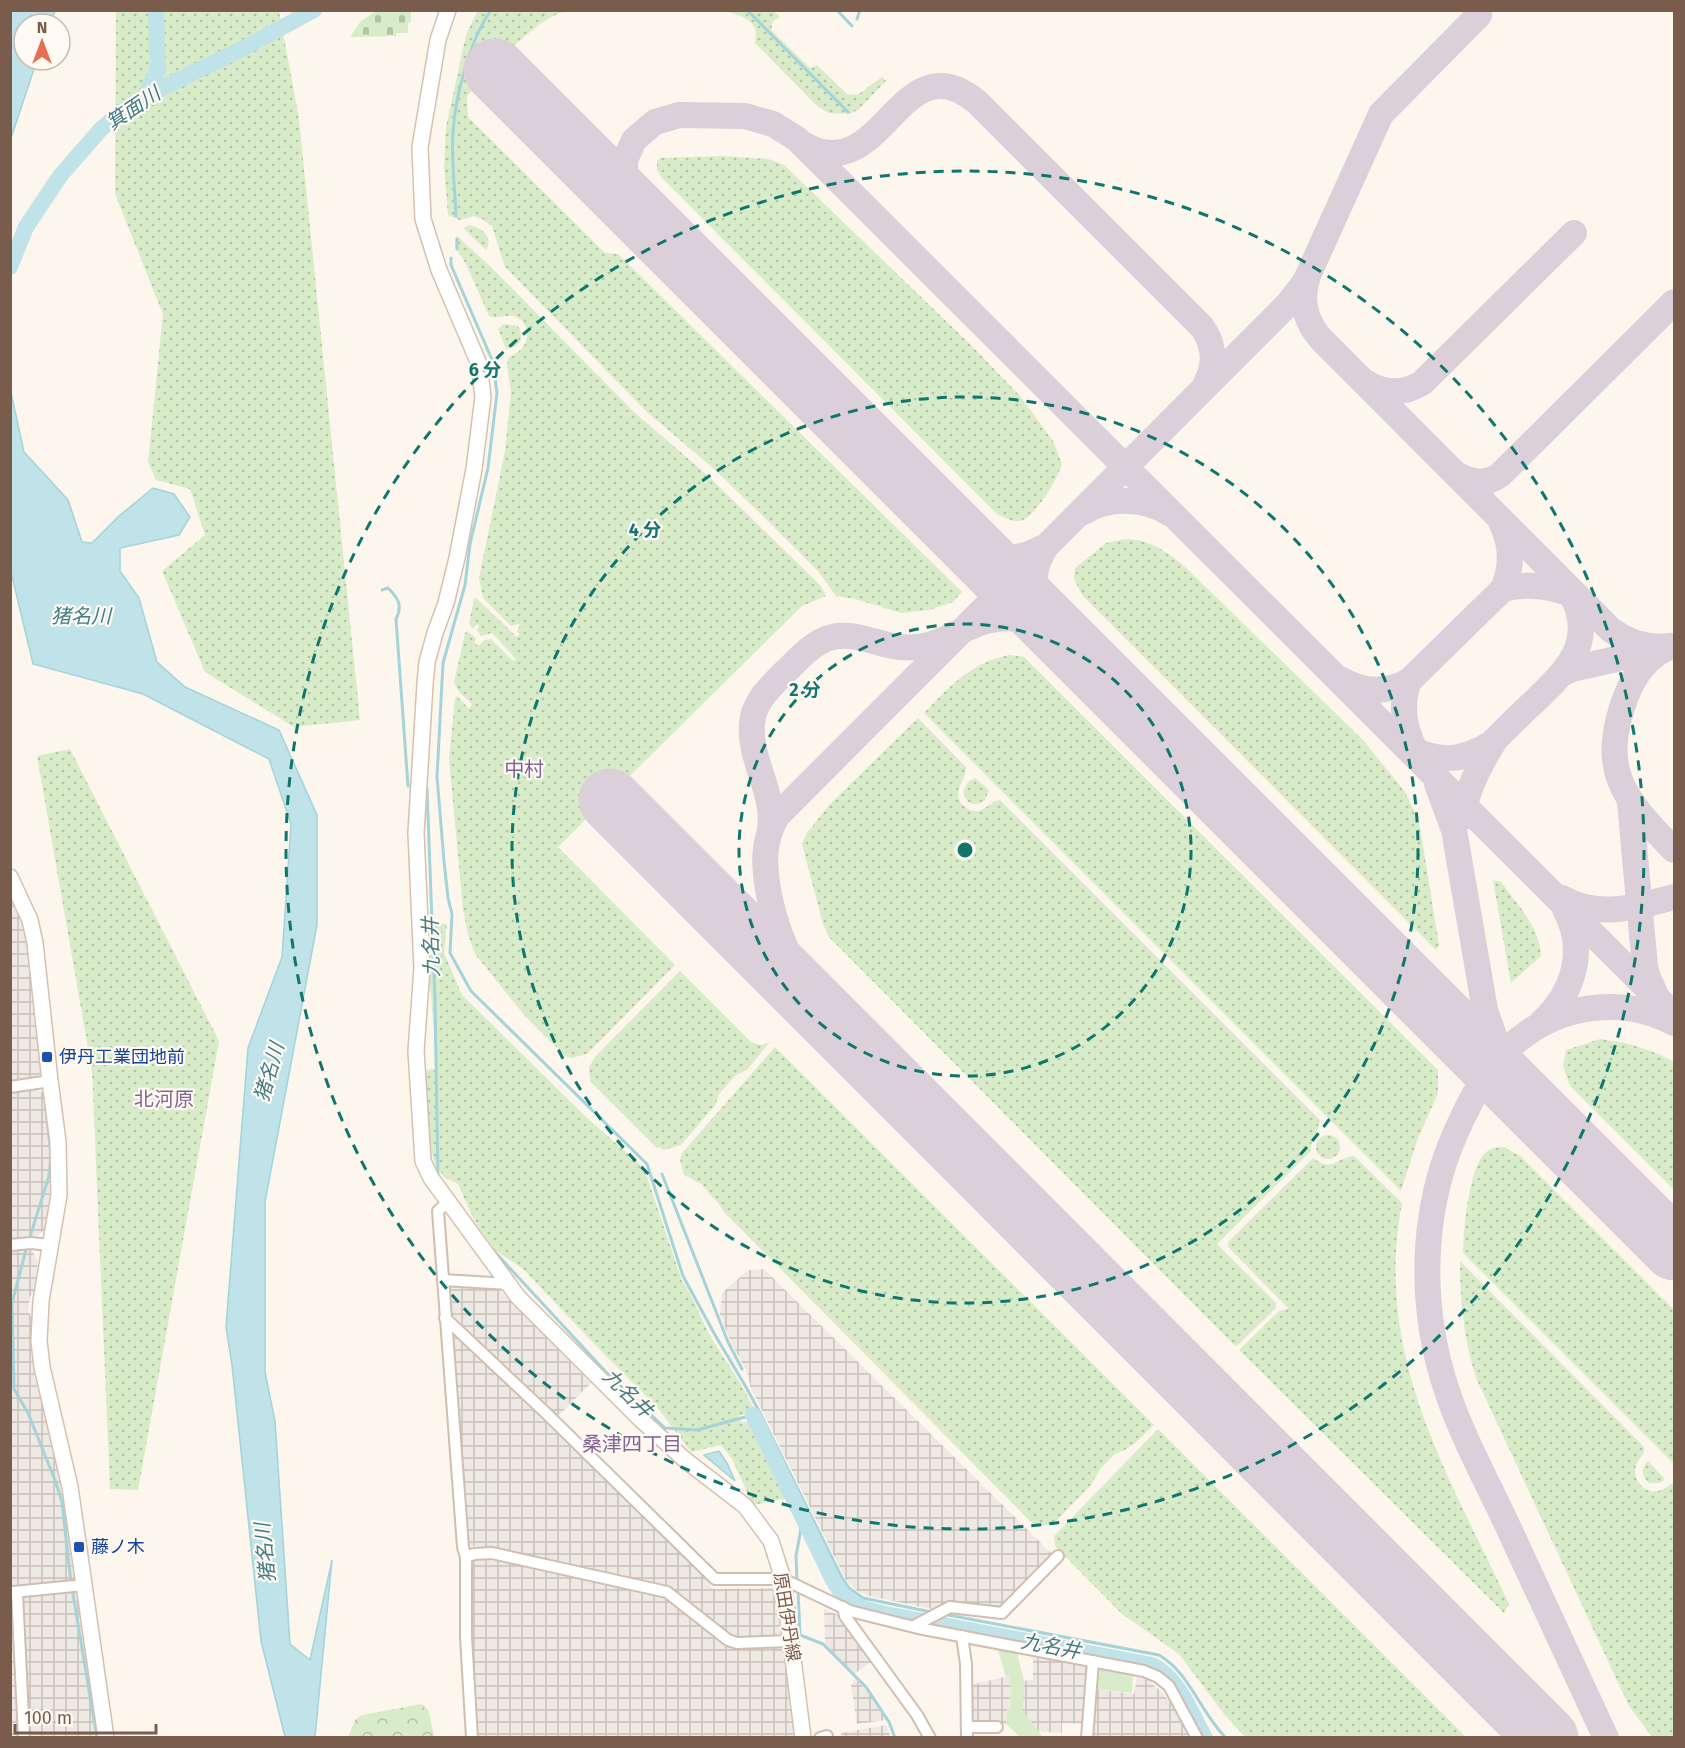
<svg xmlns="http://www.w3.org/2000/svg" width="1685" height="1748" font-family="'Fira Sans','Noto Sans JP',sans-serif">
<defs>
<pattern id="industrial-grid" width="8" height="8" patternUnits="userSpaceOnUse" patternTransform="scale(1.5)"><rect width="8" height="8" fill="#efe9e4"/><path d="M0 4h8M4 0v8" fill="none" stroke="#c7c0bb"/></pattern>
<pattern id="grass-dots" width="8" height="8" patternUnits="userSpaceOnUse" patternTransform="scale(1.5)"><rect width="8" height="8" fill="#d8ecc9"/><path d="M2 2h.1M6 6h.1" fill="none" stroke="#b4c2a5" stroke-width="1.8" stroke-linecap="round"/></pattern>
<pattern id="forest-crowns" width="20" height="18" patternUnits="userSpaceOnUse" patternTransform="scale(1.5)"><rect width="20" height="18" fill="#d8ecc9"/><path d="M2 6a3 3 0 1 1 6 0M12 15a3 3 0 1 1 6 0" fill="none" stroke="#b4c2a5"/></pattern>
<pattern id="cemetery-stones" width="16" height="16" patternUnits="userSpaceOnUse" patternTransform="scale(1.5)"><rect width="16" height="16" fill="#d8ecc9"/><path d="M2 7V4a2 2 0 0 1 4 0v3zM10 15v-3a2 2 0 0 1 4 0v3z" fill="#b4c2a5"/></pattern>
</defs>
<rect width="100%" height="100%" fill="#fdf6ec"/>
<g fill="url(#industrial-grid)">
<path d="M10,892l16,36 17,124 -3,10v12l-3,4 2,12 4,3 6,14 8,62 -11,60 -10,7 -4,15 6,10 -4,32 -4,3 -2,15 5,8 46,264 -69,5z"/>
<path d="M764,1269l289,286 -53,55h-64l-67,-14 -13,-6 -10,-10 -96,-194 -2,-12 -18,-34 -10,-26 2,-21 26,-23z"/>
<path d="M453,1285l47,5 91,93 -35,35 -105,-101 -3,-27z"/>
<path d="M459,1336l242,237 12,16 60,-1 2,5h4l6,42 -3,3 -47,1 -5,-2 -47,-42 -19,-10 -197,-40 -15,-206z"/>
<path d="M471,1558h21l169,37 12,5 52,45 11,4 48,-2 14,90h-322l-6,-177z"/>
<path d="M79,1588l21,149 -89,1v-144z"/>
<path d="M824,1609l17,7 34,43 -21,15 -29,-30z"/>
<path d="M1033,1655l52,9 4,4 -5,56 -22,-1v10l-33,-2 -11,-19 2,-30 13,-3z"/>
<path d="M1009,1676v6l2,1 -1,26h-3l-1,15h-36v-39z"/>
<path d="M1137,1676l10,4 15,12 14,19 14,26 -100,1 4,-49 40,5z"/>
<path d="M855,1678l14,15 17,27 -29,4 -6,-40 2,-1z"/>
<path d="M886,1725l5,12h-49l-1,-4z"/>
</g>
<g fill="url(#grass-dots)">
<path d="M478,10l89,1c-33,7 -76,60 -100,85l1,21 137,136 13,1 344,338 -9,10 -24,8 -28,3 -46,-14 -19,-3 -18,-25 -52,-52 -51,-49 -68,-58 -142,-145 -13,-41 -10,-7 -8,-3 -14,4 -12,-5 -4,-48 2,-40 20,-92z"/>
<path d="M116,11h163l20,108 61,601 -66,7 -89,-55 -43,-101 43,-36 -15,-46 -34,-9 -8,-18 15,-148 -48,-120z"/>
<path d="M724,11h50l6,6 -7,4 -2,9 39,38 7,-3 31,30 11,-1 23,-17 4,4 -28,29 -9,4 -20,-1 -11,-6 -63,-64c0,-4 2,-11 0,-15 -4,-10 -22,-15 -31,-17z"/>
<path d="M723,156l45,3 16,6 191,184 45,47 33,45 9,23c-4,14 -27,54 -42,57 -9,1 -16,-4 -23,-7l-335,-336 -5,-8v-9l3,-3z"/>
<path d="M469,225c13,3 25,12 17,25l-23,-22z"/>
<path d="M457,236l33,30 144,146 72,62 115,112 5,10 -24,10 -244,241 117,118 -88,89 -16,4 -6,-2 -40,-40 -21,-26 -29,-36 -6,-16 -6,-28 -14,-151 6,-61 2,-2 12,13 3,-5 -12,-11 -6,-10 11,-50 2,-2 9,7 -1,5 3,3 7,-6 6,-1 22,22 3,-2 -24,-26 -11,3 -4,-6 2,-4 -2,-2 -4,4 -4,-4 5,-26h2l41,39 2,-2 -2,-5 3,-4 -2,-2 -7,2 -28,-28 -4,-20 26,-127 6,-60 -4,-26 1,-6c5,-5 12,-7 15,-12 8,-11 4,-29 -11,-31 -9,-1 -15,4 -23,0l-23,-52 -10,-16 -1,-7z"/>
<path d="M504,324l14,2c8,12 1,22 -12,23l-8,-20z"/>
<path d="M1126,539c25,1 39,12 58,27l179,174 42,52 14,29 20,124 -3,5 -354,-355 -8,-16 1,-11 31,-25z"/>
<path d="M1010,655l14,2 414,413v23l-21,48 -16,50 -477,-478c25,-26 49,-52 86,-58z"/>
<path d="M918,718l48,49c1,13 -17,27 -1,40 4,3 8,5 13,4 9,-2 13,-10 22,-11l320,320c-1,13 -10,18 -9,31l-94,93 59,59v5l-38,37 -3,1 -406,-409 -6,-13 -21,-80 5,-11 22,-28z"/>
<path d="M70,749l149,292 -81,449 -28,-1 -18,-418 -55,-315z"/>
<path d="M975,778l14,12 -4,10c-10,8 -20,4 -22,-9l5,-9z"/>
<path d="M1493,880l8,2c16,22 39,45 40,74l-30,27z"/>
<path d="M436,923l11,1 -3,29 18,42 124,122 58,51 38,113c13,18 19,39 30,58 15,24 31,46 43,72l-17,5 4,7 9,-3 19,42 19,36 -36,7 -21,-46 -11,-14 -30,7 -34,-45 -55,-55 -79,-83 -28,-19 -21,-30 -16,-36 -14,-7 -9,-13 -4,-15 -8,-79 14,-1 -8,-98z"/>
<path d="M680,971l71,71 10,3 9,-3 -23,28 -11,5 -17,19 -3,10 -35,41 -17,5 -5,-3 -2,1 -67,-67 -1,-14 6,-10z"/>
<path d="M1600,1039c29,4 48,9 74,23v128l-104,-104 -7,-20 3,-16z"/>
<path d="M775,1047l379,378 -20,19 -9,6 -10,4 -14,14 -10,17 -36,37 -12,4 -11,-3 -308,-311 -5,-8 -18,-20 -17,-9 -4,-15 2,-7z"/>
<circle cx="1328" cy="1147" r="12"/>
<path d="M1504,1147l16,9 154,154v154l-211,-211c0,-22 6,-87 23,-101 5,-4 11,-5 18,-5z"/>
<path d="M1354,1156l48,47c-29,152 45,269 107,401l-5,9 -265,-263 40,-39 6,-1 3,-2 -60,-61v-5l85,-84c20,15 22,0 41,-2z"/>
<path d="M1460,1261l184,186c1,8 -3,9 -7,16 -7,14 6,31 21,28 6,-1 11,-6 16,-9v255h-22l-23,-31 -152,-326c-13,-38 -17,-79 -17,-119z"/>
<path d="M1158,1429l308,308h-221l-21,-23 -45,-60 -57,-40 -67,-68 -1,-10z"/>
<path d="M1648,1461l17,18 -5,4h-11c-7,-6 -9,-15 -1,-22z"/>
</g>
<path fill="url(#forest-crowns)" d="M422,1704l7,7 5,26h-86l7,-17 7,-5z"/>
<path fill="url(#cemetery-stones)" d="M377,10l34,1v11l-3,1v10h-12v3l-46,1 10,-15z"/>
<g fill="#d8ecc9">
<path d="M998,1650l19,3 7,28 -1,30 20,26h-23l-14,-13 1,-15h3l1,-26h-2v-7l-3,1z"/>
<path d="M1096,1669l37,7 -1,17 -38,-4z"/>
</g>
<g fill="#bfe3e8" stroke="#a5d3da" stroke-width="1.5">
<path d="M11,10l44,1 -5,13h-26v36h13l-26,78z"/>
<path d="M10,388l14,64 44,48 14,42 10,1 27,-27 34,-28 21,6 16,23 -11,18 -59,13v23l19,27 18,64 28,25 94,43 38,85v110l-52,277v170l10,49 15,223 20,16 22,-100 -17,177h-30l-24,-96 -29,-276 -6,-38 22,-279 34,-91 9,-133 -22,-65 -126,-65 -110,-30 -22,-92z"/>
<path d="M719,1451l8,12 8,18 -31,-26z"/>
</g>
<g fill="none" stroke-linecap="round" stroke-linejoin="round">
<g stroke="#a5d3da" stroke-width="3">
<path d="M747,10l101,102"/>
<path d="M837,10l15,16"/>
<path d="M857,19l3,-9"/>
<path d="M456,216c-1,-27 -5,-56 -3,-83 2,-37 17,-93 38,-123"/>
<path d="M457,249v-10"/>
<path d="M451,258v7l42,97 4,31 -9,75 -18,76 -5,41 -22,78 -6,114 7,84 4,37 4,16 -2,39 21,38 176,173 36,112 32,59 31,52 14,26 -63,17 -32,-2 -60,-57 -111,-120"/>
<path d="M382,590l6,-2c10,10 15,17 8,31l12,167"/>
<path d="M427,789l8,212 3,178"/>
<path d="M662,1174l66,168 14,27"/>
<path d="M29,1240l20,-64 2,-20 -5,-49"/>
<path d="M27,1246l-15,57 2,86 14,24 27,67 7,22 9,80 26,156"/>
<path d="M760,1413l82,165 7,10 14,10 68,14"/>
<path d="M783,1478l-2,4 21,41 -6,33 1,26"/>
<path d="M798,1589l2,46 23,9 43,43 23,35 6,16"/>
<path d="M943,1614l216,41c31,18 41,57 67,83"/>
</g>
<g stroke="#bfe3e8" stroke-width="16">
<path d="M145,96l13,-27 -2,-59"/>
<path d="M10,267l16,-40 34,-51 41,-47 20,-17 24,-16 97,-47 72,-39"/>
<path d="M753,1415l80,165c14,25 26,28 53,34l266,51c27,13 39,48 53,73"/>
</g>
<g stroke="#dbcfda" stroke-width="26">
<path d="M805,145c78,44 95,-107 172,-43l225,225c13,18 14,39 3,58"/>
<path d="M640,215l-11,-15 -4,-12v-28l9,-20 21,-18 24,-7 66,1 28,8 24,15 877,876"/>
<path d="M1307,279c-7,22 -1,44 15,61l289,290c18,13 37,19 60,16"/>
<path d="M1367,383c18,11 37,11 55,0l152,-150"/>
<path d="M1456,474c15,9 30,11 44,1l174,-173"/>
<path d="M1084,512c25,-16 60,-14 85,1"/>
<path d="M968,542c22,17 49,21 74,6"/>
<path d="M1043,552c-14,22 -9,52 7,72"/>
<path d="M1503,589c23,-6 51,-4 73,8"/>
<path d="M968,628c31,-16 68,-12 95,9"/>
<path d="M1671,646c-23,10 -36,27 -45,50 -28,75 -2,103 48,154"/>
<path d="M1563,673l9,-4 84,-19"/>
<path d="M1342,680c22,13 44,13 67,1l94,-92c10,-23 9,-45 -2,-67"/>
<path d="M1409,681c-9,23 -5,47 6,69"/>
<path d="M1410,748c29,15 54,13 82,-5 15,-16 31,-31 47,-46 33,-32 57,-59 31,-106"/>
<path d="M1437,784l17,46 31,180 9,26 22,47 31,38"/>
<path d="M1630,802l15,165 3,11 7,15"/>
<path d="M1462,818c5,-29 17,-53 32,-76"/>
<path d="M770,829c6,-38 -25,-74 -17,-112 4,-18 18,-31 31,-44 13,-12 25,-27 42,-34 23,-9 45,3 67,7 21,4 43,-1 61,-12"/>
<path d="M1562,898c37,21 75,9 112,-1"/>
<path d="M1542,1022c32,-30 45,-72 23,-113"/>
<path d="M835,1025c-33,-36 -54,-77 -65,-125 -6,-30 -9,-57 7,-84l511,-512 17,-22 76,-168 98,-99"/>
<path d="M1606,1738c-32,-69 -64,-138 -96,-207 -21,-46 -47,-92 -63,-140 -28,-83 -27,-179 9,-259 14,-32 34,-70 62,-92 44,-36 106,-44 156,-17"/>
</g>
<g stroke="#dbcfda" stroke-width="63">
<path d="M495,70l1179,1179"/>
<path d="M610,800l937,938"/>
</g>
<defs>
<g id="street">
<path d="M10,1087l40,-6"/>
<path d="M448,1202l-10,9 25,336 3,10v80l6,101"/>
<path d="M10,1245l21,-2 18,2"/>
<path d="M443,1280l66,4"/>
<path d="M445,1318l101,95 169,166h68l67,32 68,17 226,43 14,6 11,9 28,52"/>
<path d="M466,1557l8,-3 18,-1 175,39 61,48 9,3 54,-2"/>
<path d="M13,1592l71,-7"/>
<path d="M17,1592l7,146"/>
<path d="M843,1607l2,9 72,99 13,23"/>
<path d="M914,1626l36,-19 52,6 56,-57"/>
<path d="M962,1636l4,28 1,74"/>
<path d="M967,1727h30"/>
<path d="M820,1738l7,-2"/>
<path d="M1087,1738l6,-77"/>
</g>
<g id="secondary">
<path d="M448,10l-10,30 -18,107 3,72 16,51 40,94 4,33 -9,72 -17,89 -11,45 -11,30 -8,29 -2,22 -9,149 6,135 -6,83 7,110 8,17 87,119 119,119 47,43 61,47 26,35 12,38 20,159"/>
<path d="M10,877l20,43 5,23 15,138 8,61 1,53 -18,106 -2,40 3,26 28,120 36,251"/>
</g>
</defs>
<use href="#street" stroke="#d1beb0" stroke-width="14"/>
<use href="#secondary" stroke="#d6c0b0" stroke-width="18"/>
<use href="#street" stroke="#fff" stroke-width="10"/>
<use href="#secondary" stroke="#fff" stroke-width="15"/>
</g>
<g fill="none" stroke="#0f766e" stroke-width="3" stroke-dasharray="10 8">
<circle cx="965" cy="850" r="226"/>
<circle cx="965" cy="850" r="453"/>
<circle cx="965" cy="850" r="679"/>
</g>
<g fill="#1a4fb4" stroke="#fffaf3" stroke-width="2">
<rect x="41" y="1051" width="12" height="12" rx="3"/>
<rect x="73" y="1541" width="12" height="12" rx="3"/>
</g>
<g text-anchor="middle" dominant-baseline="central" stroke-width="4.5" stroke-linejoin="round" paint-order="stroke">
<g font-size="18" fill="#164399" stroke="#fffaf3" text-anchor="start">
<text x="59" y="1057">伊丹工業団地前</text>
<text x="91" y="1547">藤ノ木</text>
</g>
<g font-size="18" fill="#7a5c4d" stroke="#fffaf3">
<text transform="translate(787 1617) rotate(81)">原田伊丹線</text>
</g>
<g font-size="20" font-style="italic" fill="#437c86" stroke="#fffaf3">
<text transform="translate(133 108) rotate(-34)">箕面川</text>
<text x="81" y="616">猪名川</text>
<text transform="translate(431 947) rotate(-92)">九名井</text>
<text transform="translate(269 1072) rotate(-74)">猪名川</text>
<text transform="translate(628 1393) rotate(44)">九名井</text>
<text transform="translate(265 1553) rotate(-96)">猪名川</text>
<text transform="translate(1051 1646) rotate(11)">九名井</text>
</g>
<g font-size="20" fill="#846695" stroke="#fffaf3">
<text x="524" y="769">中村</text>
<text x="164" y="1099">北河原</text>
<text x="632" y="1444">桑津四丁目</text>
</g>
</g>
<circle cx="965" cy="850" r="9" fill="#0f766e" stroke="#fffaf3" stroke-width="3"/>
<g font-size="18" text-anchor="middle" font-weight="bold" fill="#0f766e" stroke="#fffaf3" stroke-width="4.5" stroke-linejoin="round" paint-order="stroke">
<text x="485" y="376">6 分</text>
<text x="645" y="536">4 分</text>
<text x="805" y="696">2 分</text>
</g>
<rect width="1685" height="1748" fill="none" stroke="#7a5c4d" stroke-width="24"/>
<g transform="translate(42 42)"><circle r="28" fill="#fffaf3" stroke="#cabbb1" stroke-width="1.5"/>
<path d="M0-4.5L10 22L0 15L-10 22Z" fill="#e76f51"/>
<text y="-9" font-size="16" font-weight="bold" text-anchor="middle" fill="#7a5c4d">N</text>
</g>
<path d="M15 1724v9h141v-9" fill="none" stroke="#7a5c4d" stroke-width="3"/>
<text x="24" y="1724" font-size="18" fill="#7a5c4d" stroke="#fffaf3" stroke-width="4.5" paint-order="stroke">100 m</text>
</svg>
